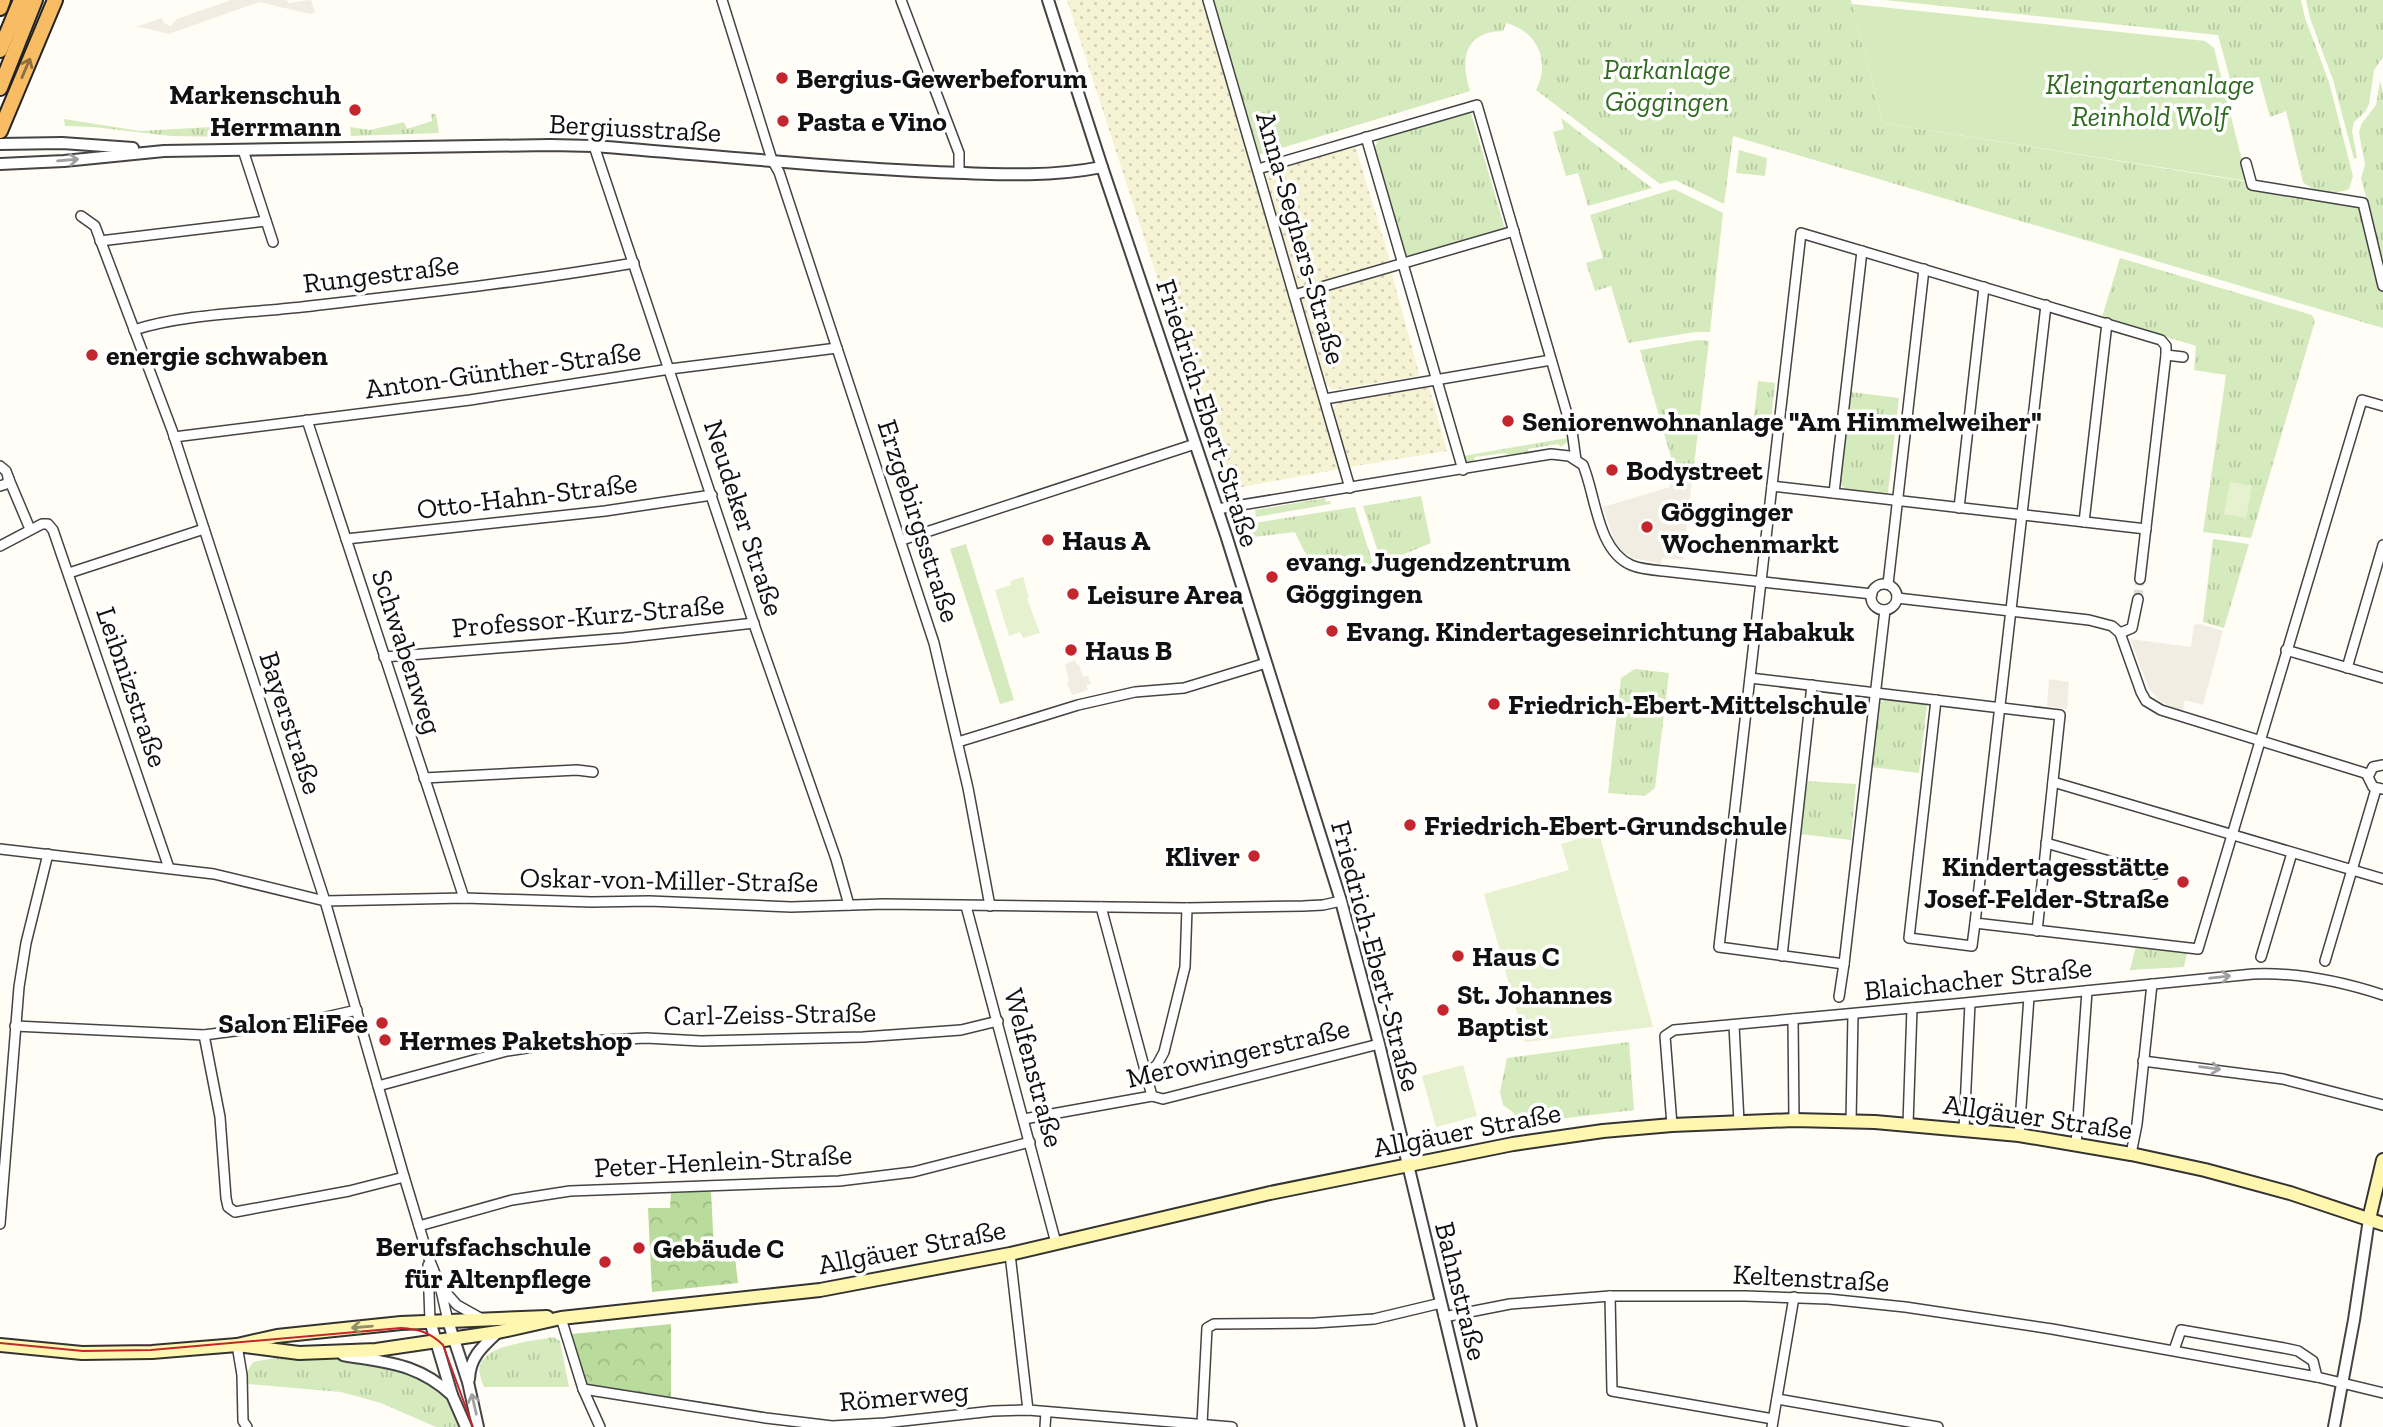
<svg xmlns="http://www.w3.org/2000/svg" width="2383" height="1427" font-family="'Zilla Slab',serif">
<defs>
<pattern id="farmland-dots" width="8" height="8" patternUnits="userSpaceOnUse" patternTransform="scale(1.75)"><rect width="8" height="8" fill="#f6f3d4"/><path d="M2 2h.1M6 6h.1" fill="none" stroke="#d2cfb5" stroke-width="1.8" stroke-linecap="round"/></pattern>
<pattern id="grass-tufts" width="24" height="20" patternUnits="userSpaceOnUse" patternTransform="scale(1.75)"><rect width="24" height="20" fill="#d5ebbd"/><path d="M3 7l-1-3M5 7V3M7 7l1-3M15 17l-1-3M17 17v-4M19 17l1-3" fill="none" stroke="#b6c8a1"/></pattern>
<pattern id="forest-crowns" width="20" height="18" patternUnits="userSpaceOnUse" patternTransform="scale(1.75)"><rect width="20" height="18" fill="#b9dc9c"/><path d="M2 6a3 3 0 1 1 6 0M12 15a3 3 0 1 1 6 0" fill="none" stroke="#9ebc85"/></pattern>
</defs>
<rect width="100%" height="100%" fill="#fffdf5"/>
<g fill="url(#farmland-dots)">
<path d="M1067,0h137l136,469 -104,19 -12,-4z"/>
<path d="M1355,145l35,116 -92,29 -32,-109 1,-7 4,-5z"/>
<path d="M1391,271l28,102 -1,3 -85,14 -7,-6 -26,-86z"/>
<path d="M1429,387l18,64 -98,16 -16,-53 4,-12 8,-3z"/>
</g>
<g fill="url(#grass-tufts)">
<path d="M1213,0h638l32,123 484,78 -6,-23 4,-13 -6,-33 3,-9 14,-18 4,-24 3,11v236l-650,-192 -9,68 -49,-24 -15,4 -124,-94c15,-29 1,-59 -30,-67l-3,8c-39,1 -43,28 -33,60l-212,64z"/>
<path d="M1885,0h416l4,18 24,64 24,94 -4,13c-13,6 -35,4 -46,-7l-17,-71 -16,6 -11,-40 -28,5 -13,-47z"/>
<path d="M2306,0h77v57l-9,13 -5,34 -4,8 -11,10 -2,9 5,27 -3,1 -21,-79 -23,-62z"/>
<path d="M1463,112l8,1 34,116 -98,29 -33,-109 5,-11z"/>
<path d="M431,114h5l3,19 -88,3 -1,-9 20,3 34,-8 3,7 25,-8z"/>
<path d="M1561,118l91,70 -64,18 -10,-33 -12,3 -13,-44 11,-3z"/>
<path d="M64,119l76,12 90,-5 4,4 1,7 -64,-1 -78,-9 -28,-1z"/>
<path d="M328,124l3,12 -84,2v-9l4,-3z"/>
<path d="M1739,150l28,8 -2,18 -29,-3z"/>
<path d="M1674,189l49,24 -13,119h-15l-67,11 -17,-57 -16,5 -9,-28 17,-5 -13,-43z"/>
<path d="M2120,258l192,57 3,6 -64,217 -48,-6 23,-157 -32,-5 2,-24 -94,-29z"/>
<path d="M1698,340l11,1 -16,132 -18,-2 -35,-121z"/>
<path d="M1758,381l17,2 -4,36 -17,-2z"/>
<path d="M1850,392l49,6 -11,95 -4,2 -36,-4 -6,-5 -2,-6 2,-21z"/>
<path d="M1567,438v4l-6,5 -3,-3 -30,5v3l-20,3 -3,-2 -30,4 -1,4 -8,1 -3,-6z"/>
<path d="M1421,496l10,47 -39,16 -12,-1 -17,-52z"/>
<path d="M1325,498l1,4 4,-1 1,3 -75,13 -1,-7z"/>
<path d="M1355,507l18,57 -41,6c-22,-3 -29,-20 -37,-38l-49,6 -4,-13z"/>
<path d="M2213,539l36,5 -25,84 -21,-6z"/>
<path d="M1635,669l34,4 -14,115 -10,8 -37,-3 13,-115z"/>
<path d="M1886,699l36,4 5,2 -8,68 -48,-6 8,-64z"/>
<path d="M1806,781l50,3 -5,56 -51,-6z"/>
<path d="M2136,946l51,7 -3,14 -54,3z"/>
<path d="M1629,1042l5,68 -118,14 -2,-11 -11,-8 -3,-13 7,-34z"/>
<path d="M553,1337l7,4 9,46h-85c-3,-7 -6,-15 -4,-22 7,-21 55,-24 73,-28z"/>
<path d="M280,1357c43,2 132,1 163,35 8,9 12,24 16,35h-23l-55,-24 -40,-11 -94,-8v-12l6,-10z"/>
</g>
<g fill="url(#forest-crowns)">
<path d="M711,1191l3,60 20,-2 4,34 -86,9 -4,-84h22l1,-15z"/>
<path d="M671,1324v73l-84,-13 -15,-50z"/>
</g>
<g fill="#d5ebbd">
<path d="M1852,4l353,37 9,7 33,133 -364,-58z"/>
<path d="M966,544l48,156 -14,4 -50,-155z"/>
</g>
<g fill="#e6f2cf">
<path d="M2230,482l22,4 -6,32 -22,-4z"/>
<path d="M1023,577l6,20 -2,2 13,34 -17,5 -3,-6 -11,4 -14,-46 16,-5 -1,-4z"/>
<path d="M1599,833l54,194 -128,15 -41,-148 85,-24 -8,-26z"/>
<path d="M1463,1065l14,51 -41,11 -14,-51z"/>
</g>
<g fill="#f1ede2">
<path d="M231,0h56l1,3 23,-3 4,12 -5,2 -51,-12 -90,32 -29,-7 -7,1 29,-10 2,5 7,3 6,-7z"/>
<path d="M1671,479l21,2 -9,79 -21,-2 -1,6 -28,-6 -11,-7 -7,-9 -12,-35 67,-20z"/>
<path d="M2200,624l23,7 -20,74 -18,-5 -3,12 -21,-10 -12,-13 -19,-50 61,8 3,-22z"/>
<path d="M1075,660l2,5h2l4,12 5,-1 3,8 -5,1 2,5 -16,5 -5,-12 2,-2 -4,-17z"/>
<path d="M2049,679l20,3 -2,27 -20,-3z"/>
</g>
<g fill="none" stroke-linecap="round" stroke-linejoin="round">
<path stroke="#dbdad3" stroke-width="9" stroke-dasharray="9 4.5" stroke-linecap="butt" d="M2138,599l2,-20"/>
<defs>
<g id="minor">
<path d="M722,0l50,160 7,12 155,471 34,145 22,118"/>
<path d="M901,0l58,153v20"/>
<path d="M1208,0l142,488"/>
<path d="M1366,137l97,333"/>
<path d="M594,146l162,484 80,229 13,46"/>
<path d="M243,150l30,92"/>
<path d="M2246,163l6,22 111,18 20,83"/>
<path d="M1258,169l219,-64 95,326 4,29"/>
<path d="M81,216l14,10 77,204 153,471 78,272 25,83 12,30 8,35"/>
<path d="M100,241l166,-20"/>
<path d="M1294,295l220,-64"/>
<path d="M2046,305l-71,618 223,26 164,-549 21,6"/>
<path d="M134,330c49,-16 115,-17 168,-23 111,-13 222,-25 332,-44"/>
<path d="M1325,399l226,-39"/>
<path d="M307,420l157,478"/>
<path d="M174,437l296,-37 200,-31 167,-21"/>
<path d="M0,466l6,5 3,8 -3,5 -6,2"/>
<path d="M8,477l22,52"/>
<path d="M1772,486l374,43"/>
<path d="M1834,493l28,-242"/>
<path d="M1959,508l25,-221"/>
<path d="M1217,509l334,-55 18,2 14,9c13,31 14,85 48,100 9,4 21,5 32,6l209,23"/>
<path d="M2084,522l23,-199"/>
<path d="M346,539l259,-28 107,-16"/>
<path d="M902,540l293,-96"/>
<path d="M0,546l42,-22h6l5,6 116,338"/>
<path d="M69,573l135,-44"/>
<path d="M2140,579l26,-224"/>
<path d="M1888,584l36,-315"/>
<circle cx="1884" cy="597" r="13"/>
<path d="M1897,598l192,22 23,6 8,7 21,59 5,9 15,9 207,64"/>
<path d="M1885,610l-41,354 -125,-17 82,-714 360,107 5,6v9l17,2"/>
<path d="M2120,633l12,-5 6,-29"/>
<path d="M2286,650l97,28"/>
<path d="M384,657l239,-19 131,-15"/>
<path d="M2347,668l36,-123"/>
<path d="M1750,678l310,37 -23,216"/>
<path d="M1936,700l-27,238 63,8 3,-23"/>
<path d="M958,742l120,-37 57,-13 49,-4 82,-25"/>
<path d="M2383,765l-10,2 -5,10 5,10 10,2"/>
<path d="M424,778l153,-8 16,2"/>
<path d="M2053,782l330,97"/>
<path d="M2046,843l109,31"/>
<path d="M0,849l214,25 111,27 139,-3 128,4 57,-1 142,6 93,-3 303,4 116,-2 20,-1 18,-4"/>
<path d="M966,906l90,337"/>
<path d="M1101,907l51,189"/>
<path d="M1782,956l30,-271"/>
<path d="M2261,957l31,-104"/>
<path d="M2325,961l51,-172"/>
<path d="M1839,997l5,-33"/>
<path d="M1793,1019l1,101"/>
<path d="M1734,1025l5,97"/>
<path d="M15,1026l189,9 100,-13 53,-12"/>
<path d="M204,1035l16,82 6,81 2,9 7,5 114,-21 55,-14"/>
<path d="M2143,1061l140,18 100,26"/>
<path d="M1146,1073l11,-8 7,-13 21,-85 2,-59"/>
<path d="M378,1086l129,-35 59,-9 80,-4 55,3 162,-4 98,-7 37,-9"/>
<path d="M1024,1119l128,-23 11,3 216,-55"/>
<path d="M1851,1122l2,-108"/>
<path d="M1908,1124l4,-116"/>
<path d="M1672,1125l-7,-89 9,-6 291,-27 288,-29c45,-2 87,7 130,21"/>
<path d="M1964,1129l6,-126"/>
<path d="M2019,1135l10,-138"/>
<path d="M2076,1145l11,-154"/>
<path d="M2131,1154l6,-30 15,-140"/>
<path d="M0,1224l19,-237 7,-44 22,-89"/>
<path d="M419,1226l93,-26 58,-9 269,-10 74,-9 117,-30"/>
<path d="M1010,1254l18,156"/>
<path d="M428,1265l2,56"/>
<path d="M441,1287l16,18 25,14"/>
<path d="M1610,1296l2,95 161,28"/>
<path d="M1444,1317l66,-13 100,-8h135l83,3 77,8 147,22 265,48 66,16"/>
<path d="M561,1318l22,71 17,38"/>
<path d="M237,1345l5,30 1,46 4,6"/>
<path d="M2174,1350l7,-20 103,18 14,3 15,10 4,16"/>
<path d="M583,1389l183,29 66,8 53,-3 108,-12 35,-1 204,17"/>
<path d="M1777,1399l161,28"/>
<path d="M1202,1424l5,-96 7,-4 101,-1 59,-4 67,-16"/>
<path d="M1045,1427l1,-15"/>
<path d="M1772,1427l22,-130"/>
</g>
<g id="tertiary">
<path d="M1048,0l54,167 124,368 115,366 38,143 92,383"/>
<path d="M0,144l62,-1 71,5"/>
<path d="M0,164l64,-3 100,-10 386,-6 44,1c114,9 228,21 342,26 55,2 111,6 166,-5"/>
<path d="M430,1321l22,74 14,32"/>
<path d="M448,1321l20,61 10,45"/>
<path d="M343,1355c45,8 74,8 109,40"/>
<path d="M469,1379c1,-22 13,-32 29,-47"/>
<path d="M2334,1427l20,-107 15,-101"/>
</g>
<g id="secondary">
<path d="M2369,1219l14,-59"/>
<path d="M0,1345l82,8 70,-1 85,-7 40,-9 124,-13 146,-6"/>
<path d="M237,1345l62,8 77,-3 122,-18 63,-14 259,-28 190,-36 260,-61 243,-49 90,-13 69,-6 122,-5 81,2 144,13 112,19 74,16 85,23 93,31"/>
</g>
<g id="trunk">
<path d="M0,8l3,-8"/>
<path d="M0,50l21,-50"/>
<path d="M0,88l35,-88"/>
<path d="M0,131l55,-131"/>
</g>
</defs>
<use href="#minor" stroke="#444" stroke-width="12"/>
<use href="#tertiary" stroke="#444" stroke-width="14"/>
<use href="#secondary" stroke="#333" stroke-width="16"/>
<use href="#trunk" stroke="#222" stroke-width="18"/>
<use href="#minor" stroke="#fff" stroke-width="9"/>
<use href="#tertiary" stroke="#fff" stroke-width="10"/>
<use href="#secondary" stroke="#fff6b0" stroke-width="12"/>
<use href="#trunk" stroke="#f7bc64" stroke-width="14"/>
<path stroke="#c4262e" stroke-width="2" d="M0,1343l83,8 68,-1 250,-22c17,1 29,4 42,17l30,82"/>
</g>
<defs><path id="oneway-shaft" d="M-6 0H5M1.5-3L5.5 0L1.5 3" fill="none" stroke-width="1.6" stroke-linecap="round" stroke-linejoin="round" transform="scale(1.75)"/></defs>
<use stroke="#906f3f" href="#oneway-shaft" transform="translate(26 68) rotate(-67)"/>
<g stroke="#a0a0a0">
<use href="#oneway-shaft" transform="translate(68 160) rotate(-5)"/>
<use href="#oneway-shaft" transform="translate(2220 977) rotate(-6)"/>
<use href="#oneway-shaft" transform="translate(2210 1068) rotate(7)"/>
<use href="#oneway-shaft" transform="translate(474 1404) rotate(-103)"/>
</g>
<use stroke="#948f68" href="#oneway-shaft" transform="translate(362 1327) rotate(175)"/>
<g fill="#c4262e" stroke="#fff" stroke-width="2.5">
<circle cx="782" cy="78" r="7"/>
<circle cx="355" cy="110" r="7"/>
<circle cx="783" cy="121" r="7"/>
<circle cx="92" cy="355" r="7"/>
<circle cx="1508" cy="421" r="7"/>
<circle cx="1612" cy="470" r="7"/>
<circle cx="1647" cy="527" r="7"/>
<circle cx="1048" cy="540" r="7"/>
<circle cx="1272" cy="577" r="7"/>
<circle cx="1073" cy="594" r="7"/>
<circle cx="1332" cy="631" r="7"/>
<circle cx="1071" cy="650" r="7"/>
<circle cx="1494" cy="704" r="7"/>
<circle cx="1410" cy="825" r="7"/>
<circle cx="1254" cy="856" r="7"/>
<circle cx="2183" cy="882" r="7"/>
<circle cx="1458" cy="956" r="7"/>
<circle cx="1443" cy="1010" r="7"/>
<circle cx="382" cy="1023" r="7"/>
<circle cx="385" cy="1040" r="7"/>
<circle cx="639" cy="1248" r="7"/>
<circle cx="605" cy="1262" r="7"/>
</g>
<g text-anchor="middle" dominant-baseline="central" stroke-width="7" stroke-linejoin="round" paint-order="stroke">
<g font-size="28" font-style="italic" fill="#2f6b1f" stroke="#fff">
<text x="1667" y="69">Parkanlage<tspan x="1667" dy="32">Göggingen</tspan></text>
<text x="2150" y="84">Kleingartenanlage<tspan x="2150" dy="32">Reinhold Wolf</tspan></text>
</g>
<g font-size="28" font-weight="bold" fill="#111" stroke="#fff" text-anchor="start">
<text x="796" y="78">Bergius-Gewerbeforum</text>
<text x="341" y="94" text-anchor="end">Markenschuh<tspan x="341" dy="32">Herrmann</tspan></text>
<text x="797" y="121">Pasta e Vino</text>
<text x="106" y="355">energie schwaben</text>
<text x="1522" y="421">Seniorenwohnanlage "Am Himmelweiher"</text>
<text x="1626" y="470">Bodystreet</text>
<text x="1661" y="511">Gögginger<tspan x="1661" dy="32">Wochenmarkt</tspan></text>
<text x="1062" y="540">Haus A</text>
<text x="1286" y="561">evang. Jugendzentrum<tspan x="1286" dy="32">Göggingen</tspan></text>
<text x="1087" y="594">Leisure Area</text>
<text x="1346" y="631">Evang. Kindertageseinrichtung Habakuk</text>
<text x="1085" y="650">Haus B</text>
<text x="1508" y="704">Friedrich-Ebert-Mittelschule</text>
<text x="1424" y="825">Friedrich-Ebert-Grundschule</text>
<text x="1240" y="856" text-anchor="end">Kliver</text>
<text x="2169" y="866" text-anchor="end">Kindertagesstätte<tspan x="2169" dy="32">Josef-Felder-Straße</tspan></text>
<text x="1472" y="956">Haus C</text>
<text x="1457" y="994">St. Johannes<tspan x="1457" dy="32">Baptist</tspan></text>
<text x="368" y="1023" text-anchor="end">Salon EliFee</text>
<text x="399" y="1040">Hermes Paketshop</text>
<text x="591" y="1246" text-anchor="end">Berufsfachschule<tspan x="591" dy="32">für Altenpflege</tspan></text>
<text x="653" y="1248">Gebäude C</text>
</g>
<g font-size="28" fill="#111" stroke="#fff">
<text transform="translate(635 128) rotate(3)">Bergiusstraße</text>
<text transform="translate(1301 238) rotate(74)">Anna-Seghers-Straße</text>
<text transform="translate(381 274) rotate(-7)">Rungestraße</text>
<text transform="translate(503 370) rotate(-8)">Anton-Günther-Straße</text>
<text transform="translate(1208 413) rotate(72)">Friedrich-Ebert-Straße</text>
<text transform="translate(527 496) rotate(-7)">Otto-Hahn-Straße</text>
<text transform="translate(744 518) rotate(72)">Neudeker Straße</text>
<text transform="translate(919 521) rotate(72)">Erzgebirgsstraße</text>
<text transform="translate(588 616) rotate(-5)">Professor-Kurz-Straße</text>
<text transform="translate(407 652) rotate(72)">Schwabenweg</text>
<text transform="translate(132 687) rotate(71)">Leibnizstraße</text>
<text transform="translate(291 723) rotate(72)">Bayerstraße</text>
<text transform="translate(669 880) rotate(1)">Oskar-von-Miller-Straße</text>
<text transform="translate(1376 956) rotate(75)">Friedrich-Ebert-Straße</text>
<text transform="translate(1978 979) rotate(-6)">Blaichacher Straße</text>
<text transform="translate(770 1014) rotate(-1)">Carl-Zeiss-Straße</text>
<text transform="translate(1238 1053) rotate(-13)">Merowingerstraße</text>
<text transform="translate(1034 1068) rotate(75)">Welfenstraße</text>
<text transform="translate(2038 1117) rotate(8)">Allgäuer Straße</text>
<text transform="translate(1467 1130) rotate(-11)">Allgäuer Straße</text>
<text transform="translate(723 1161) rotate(-3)">Peter-Henlein-Straße</text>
<text transform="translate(912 1247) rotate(-11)">Allgäuer Straße</text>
<text transform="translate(1811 1278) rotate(3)">Keltenstraße</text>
<text transform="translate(1461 1291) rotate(76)">Bahnstraße</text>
<text transform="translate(904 1396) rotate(-5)">Römerweg</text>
</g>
</g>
</svg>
